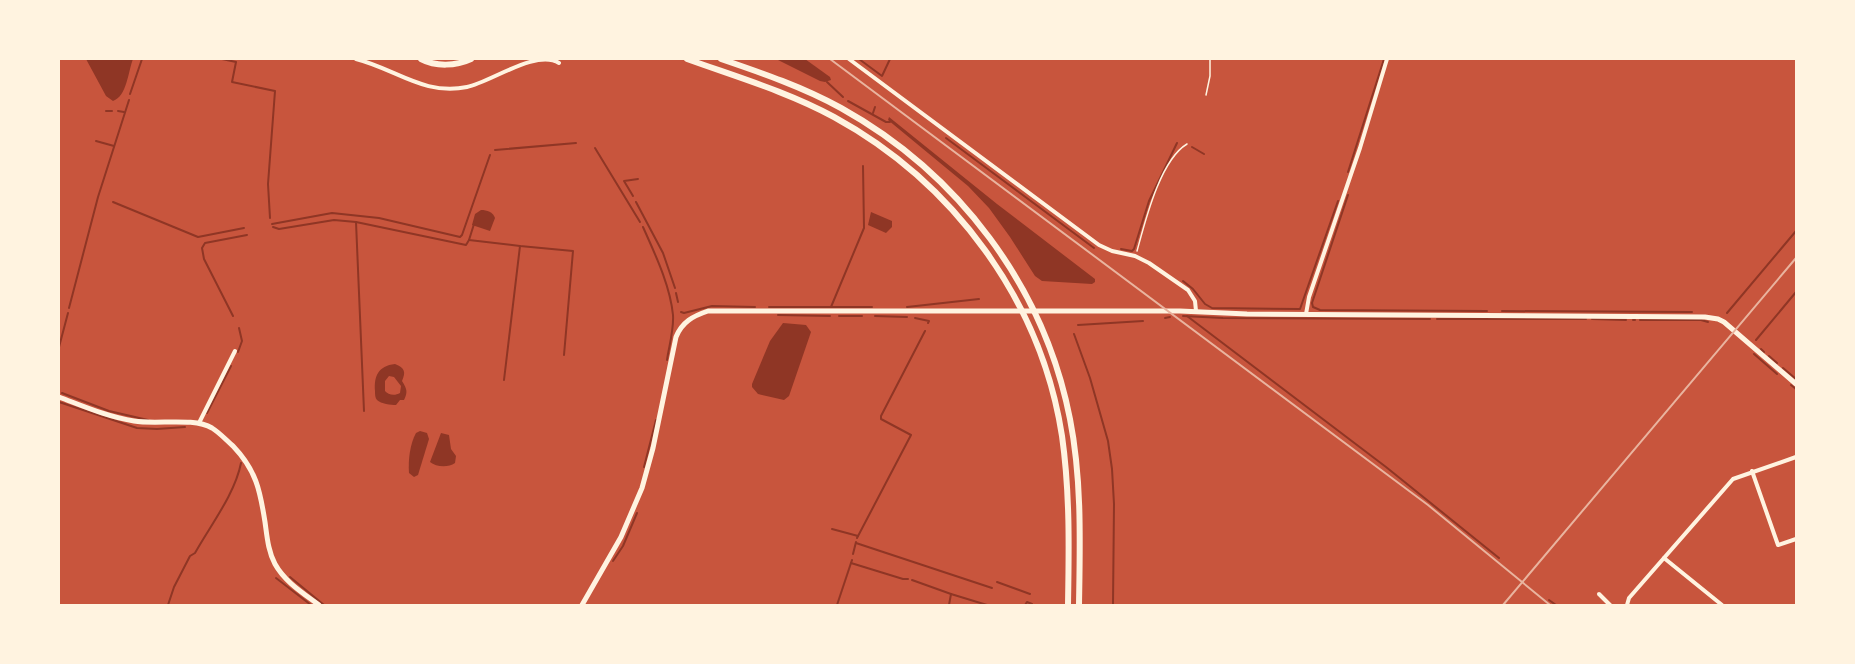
<svg xmlns="http://www.w3.org/2000/svg" width="1855" height="664" font-family="Commissioner,sans-serif">
<rect width="100%" height="100%" fill="#c8553d"/>
<g fill="#8f3625" fill-rule="evenodd">
<path d="M86,59h47c-5,13 -6,37 -20,42l-7,-5z"/>
<path d="M776,59h29l25,18 1,3 -6,2 -5,-1z"/>
<path d="M889,117l108,87 98,75v3l-3,2 -50,-3 -7,-5 -25,-39 -21,-29 -21,-22 -80,-66z"/>
<path d="M481,210c6,0 12,2 14,8l-5,13 -18,-6 3,-11z"/>
<path d="M871,212l21,9v6l-6,6 -18,-8z"/>
<path d="M783,323l23,2 5,7 -22,64 -5,4 -26,-6 -6,-7v-3l18,-43z"/>
<path d="M395,364c10,4 11,8 7,17 5,8 6,11 2,19h-4l-4,5c-5,0 -15,-1 -19,-5 -2,-2 -2,-6 -2,-9 -1,-15 3,-25 20,-27zM389,376l5,1 7,9 -1,7c-5,3 -12,2 -15,-2v-10z"/>
<path d="M420,431l7,2 2,6 -11,36 -4,2 -5,-4c-1,-13 1,-29 7,-40z"/>
<path d="M441,433l8,2 2,14 5,7 -1,7c-7,5 -19,4 -25,-1z"/>
</g>
<g fill="none" stroke-linecap="round" stroke-linejoin="round">
<g stroke="#8f3625" stroke-width="2">
<path d="M222,59l14,3 -4,20 43,9 -7,93 2,34"/>
<path d="M859,59l23,17 8,-17"/>
<path d="M827,82l16,15"/>
<path d="M130,94l12,-35"/>
<path d="M848,101l38,21h4"/>
<path d="M106,111h6"/>
<path d="M118,111l6,1"/>
<path d="M873,113l2,-6"/>
<path d="M946,138l148,110"/>
<path d="M96,141l18,5"/>
<path d="M1192,147l12,7"/>
<path d="M595,148l45,74"/>
<path d="M495,150l81,-7"/>
<path d="M1348,172l36,-113"/>
<path d="M1348,195l-36,108 1,4 7,3 167,1"/>
<path d="M633,196l-9,-15 14,-2"/>
<path d="M113,202l85,35 46,-9"/>
<path d="M636,202l27,51 12,35"/>
<path d="M356,222l8,189"/>
<path d="M272,224l60,-11 47,5 81,19 2,-2 28,-80"/>
<path d="M474,224l-5,16 51,6 53,5 -9,104"/>
<path d="M273,227l6,2 55,-9 22,2 110,23 3,-5"/>
<path d="M643,227c12,27 27,58 30,88 1,15 -4,31 -6,45"/>
<path d="M1121,249l11,2 2,-2 15,-48 28,-58"/>
<path d="M1183,281l10,8 12,15 7,4 88,1 38,-108"/>
<path d="M676,293l2,9"/>
<path d="M769,307h103"/>
<path d="M831,307l33,-79 -1,-62"/>
<path d="M907,307l72,-8"/>
<path d="M69,308l29,-111 31,-97"/>
<path d="M1502,311l190,1"/>
<path d="M681,312l3,1 28,-7 43,1"/>
<path d="M1727,313l69,-82"/>
<path d="M778,315l52,1"/>
<path d="M233,316l-29,-57 -2,-11 3,-5 42,-8"/>
<path d="M839,316h23"/>
<path d="M875,316l32,1"/>
<path d="M1183,316l40,2 207,1"/>
<path d="M1187,316l199,151 113,91"/>
<path d="M915,318l14,3 -1,2"/>
<path d="M1165,318l5,-1"/>
<path d="M1437,319h149"/>
<path d="M1592,319l34,1"/>
<path d="M1633,320h2"/>
<path d="M1640,320h61l7,2"/>
<path d="M1078,325l65,-4"/>
<path d="M1074,334l16,44 18,63 4,28 2,35 -1,101"/>
<path d="M1756,340l40,-48"/>
<path d="M59,347l9,-34"/>
<path d="M1761,349l3,3"/>
<path d="M238,352l4,-11 -3,-13"/>
<path d="M1754,354l23,20"/>
<path d="M1769,356l8,7"/>
<path d="M1783,368l13,11"/>
<path d="M504,380l16,-134"/>
<path d="M1791,385l5,4"/>
<path d="M62,393l47,18 39,9"/>
<path d="M59,402l78,26 20,1 28,-2"/>
<path d="M207,413l24,-47"/>
<path d="M644,467l12,-47"/>
<path d="M832,529l26,7"/>
<path d="M857,538l54,-103 -30,-16v-3l44,-85"/>
<path d="M856,543l136,45"/>
<path d="M853,554l3,-12"/>
<path d="M613,561l10,-15 14,-33"/>
<path d="M851,563l52,16h5"/>
<path d="M290,577l34,28"/>
<path d="M276,578l35,27"/>
<path d="M912,580l39,14"/>
<path d="M997,582l33,12"/>
<path d="M1549,600l7,5"/>
<path d="M168,605l6,-18 16,-31 5,-3c15,-27 40,-59 46,-90"/>
<path d="M837,605l15,-45"/>
<path d="M949,605l2,-11 36,11"/>
<path d="M1025,605l2,-3 5,2"/>
</g>
<g stroke="#fff3e0" stroke-width="1.5">
<path d="M1206,95l4,-19v-17"/>
<path d="M1137,251c8,-29 23,-91 50,-107"/>
</g>
<g stroke="#fff3e0" stroke-width="4">
<path d="M356,59c40,10 68,37 111,28 24,-5 69,-38 92,-24"/>
<path d="M849,59l250,186 13,6 23,5 14,7 39,27 7,11 1,10"/>
<path d="M1306,314l3,-17 51,-149 27,-89"/>
<path d="M199,423l36,-72"/>
<path d="M1752,471l26,74 18,-6"/>
<path d="M1664,558l58,47"/>
<path d="M1599,594l11,11"/>
<path d="M1627,605l2,-7 104,-119 63,-22"/>
</g>
<g stroke="#fff3e0" stroke-width="5">
<path d="M59,397c24,9 49,20 75,24 23,4 59,-4 78,7 8,5 14,12 21,18 23,24 27,44 32,76 2,14 3,29 10,42 10,18 28,29 44,41"/>
<path d="M582,605l39,-68 21,-49 11,-40 23,-111c6,-15 17,-21 32,-26h472l67,3 458,3 13,2 6,3 72,62"/>
</g>
<g stroke="#fff3e0" stroke-width="6">
<path d="M421,59c15,8 35,7 50,0"/>
<path d="M687,59c50,18 101,33 147,58 119,65 207,183 228,319 8,56 7,113 6,169"/>
<path d="M721,59c41,14 82,28 120,49 117,65 203,178 229,311 12,61 10,124 9,186"/>
</g>
<g stroke="#e9b49f" stroke-width="2">
<path d="M830,59l598,446 122,100"/>
<path d="M1503,605l293,-347"/>
</g>
</g>
<rect width="1855" height="664" fill="none" stroke="#fff3e0" stroke-width="120"/>
</svg>
